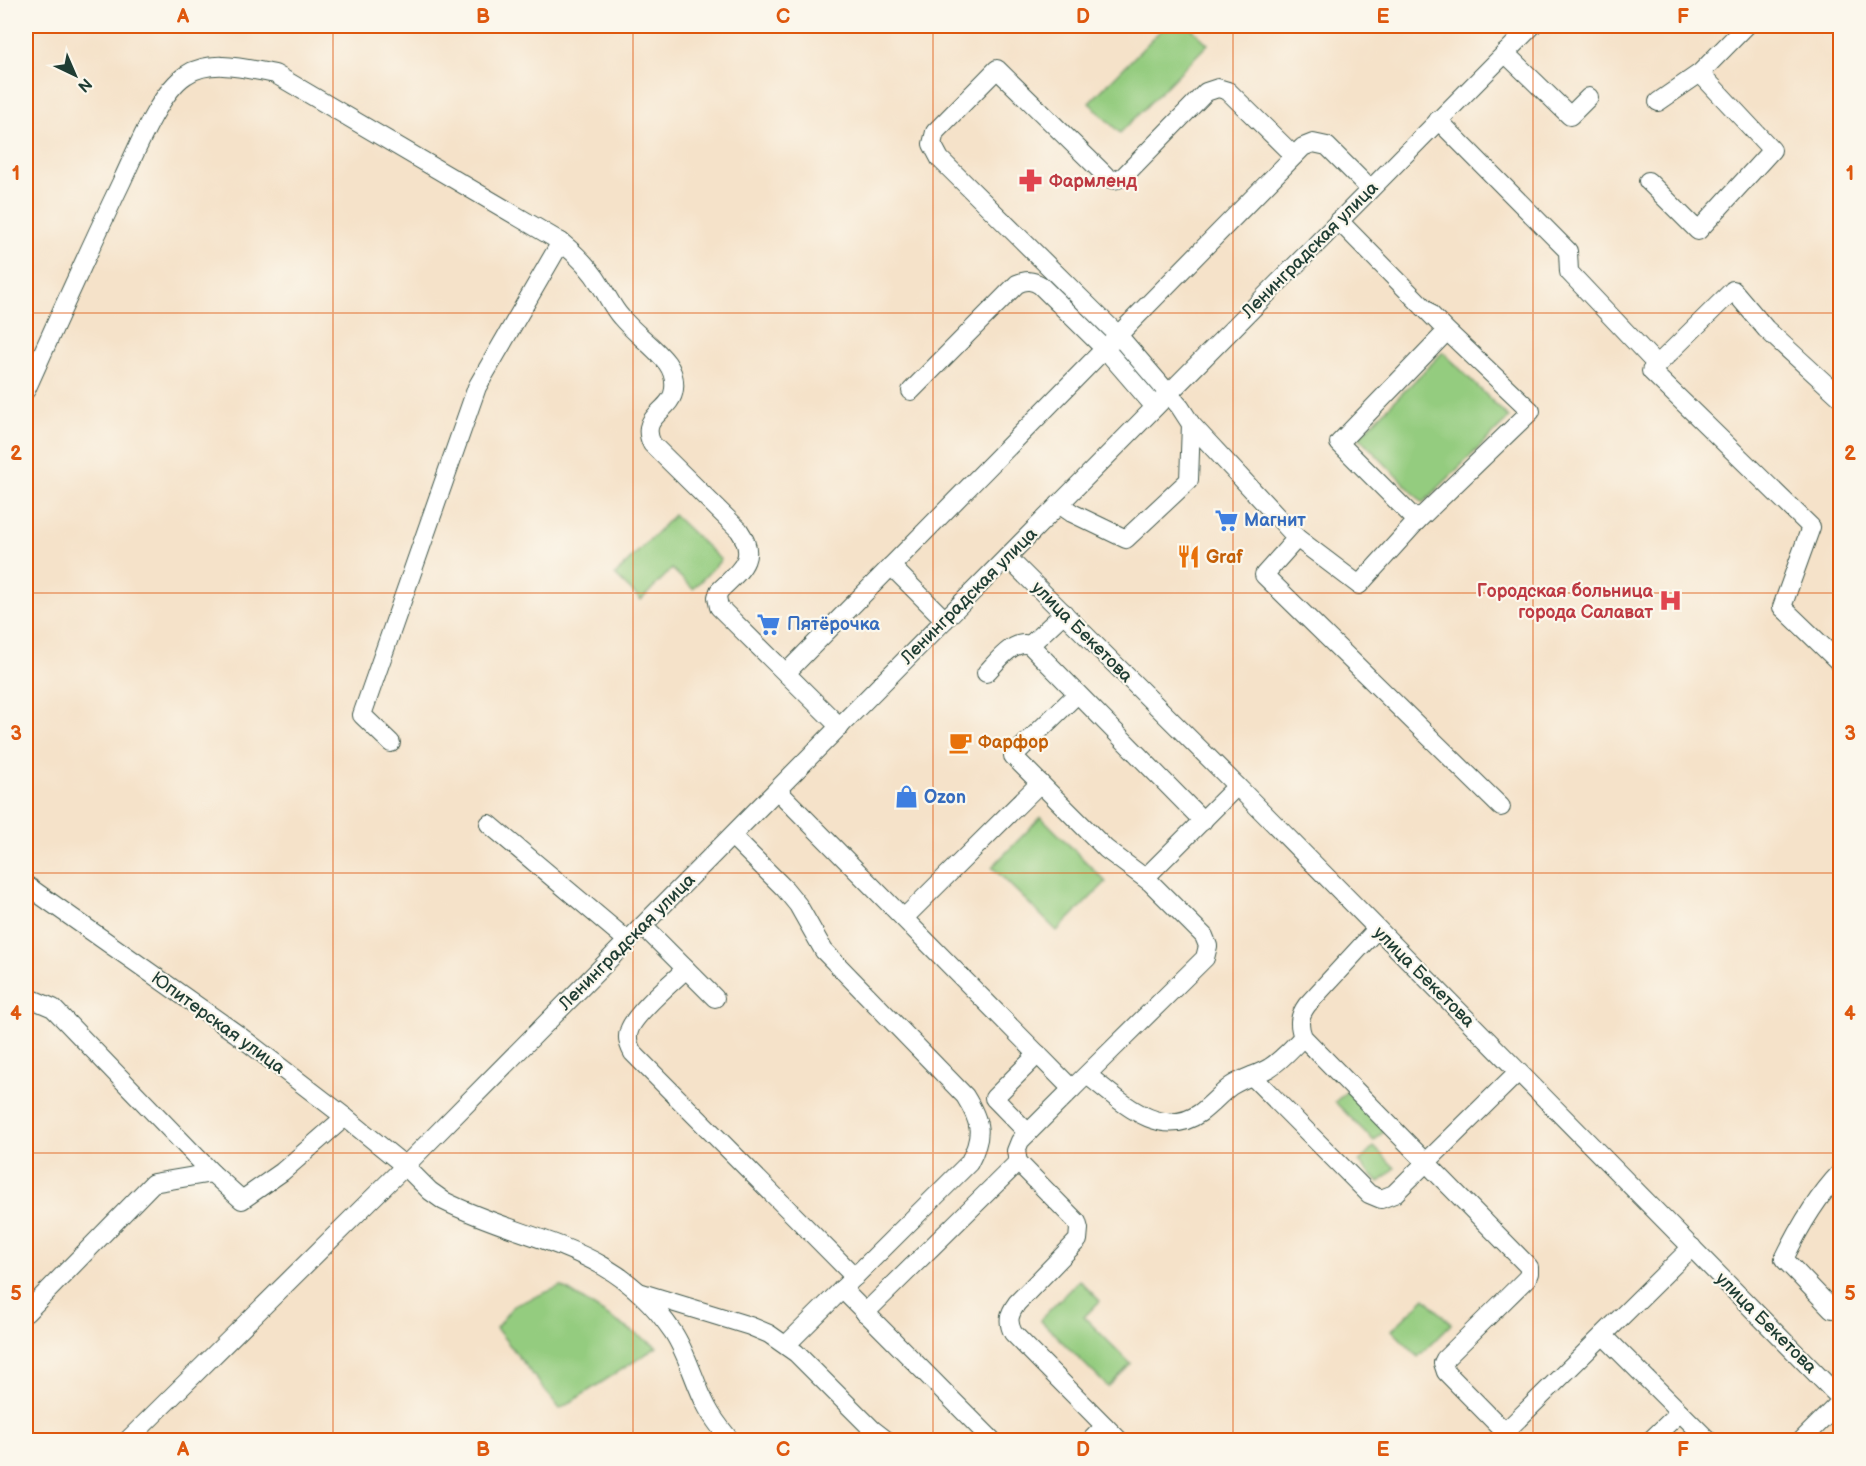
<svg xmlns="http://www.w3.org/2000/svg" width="1866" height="1466" font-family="'Balsamiq Sans',sans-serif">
<rect width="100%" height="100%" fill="#fbf7ec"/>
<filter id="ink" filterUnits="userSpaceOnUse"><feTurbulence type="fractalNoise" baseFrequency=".0167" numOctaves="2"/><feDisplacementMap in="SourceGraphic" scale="12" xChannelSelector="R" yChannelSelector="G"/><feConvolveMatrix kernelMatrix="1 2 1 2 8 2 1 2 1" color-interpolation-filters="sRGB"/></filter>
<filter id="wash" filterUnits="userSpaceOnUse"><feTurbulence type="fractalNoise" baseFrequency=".008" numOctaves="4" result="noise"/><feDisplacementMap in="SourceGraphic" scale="24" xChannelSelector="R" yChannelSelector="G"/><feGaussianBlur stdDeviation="1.35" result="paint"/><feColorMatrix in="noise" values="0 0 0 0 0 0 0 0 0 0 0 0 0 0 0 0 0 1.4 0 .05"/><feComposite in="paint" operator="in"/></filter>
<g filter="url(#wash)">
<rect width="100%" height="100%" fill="#f5e2c9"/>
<g fill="#94cc7f" stroke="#5a845a" stroke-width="1.5">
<path d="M1165,26h24l19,18 -88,89 -31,-30z"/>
<path d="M1443,352l66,66 -86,85 -64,-66z"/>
<path d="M674,515l47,45 -28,29 -21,-20 -31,31 -26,-25z"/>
<path d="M1041,817l65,65 -49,49 -65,-64z"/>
<path d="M1347,1091l38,39 -11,11 -39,-39z"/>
<path d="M1374,1147l21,21 -16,15 -20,-21z"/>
<path d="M1079,1280l21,21 -16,16 47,47 -23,23 -68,-67z"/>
<path d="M561,1286l96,61 -97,62 -64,-81 17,-22z"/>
<path d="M1425,1298l26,26 -33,33 -26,-27z"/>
</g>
</g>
<g filter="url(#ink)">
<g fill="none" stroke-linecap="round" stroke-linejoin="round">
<defs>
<g id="minor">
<path d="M1505,53l65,63 19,-19"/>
<path d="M1658,102l42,-29 46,-47"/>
<path d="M1438,120l130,131 1,21 88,93"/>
<path d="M1294,156l-66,-65 -10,-3 -12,4 -82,84c-8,5 -12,5 -19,-1l-108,-106 -62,63 -3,12 8,15 178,176 62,72 11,17 106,114 62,47 58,-64"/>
<path d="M1648,181l50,50 74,-81 -72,-77"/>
<path d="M1339,221l108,110 84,80 -114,110 -78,-78 108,-112"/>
<path d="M26,390c31,-69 62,-138 95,-207 14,-29 38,-91 65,-108 25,-17 61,-6 89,-1l286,168c15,12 30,27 40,44 7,11 12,22 20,31 14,17 33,29 46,46 5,7 8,17 7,26 -2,23 -36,26 -22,55l87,86c20,29 0,41 -20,61l-2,6 2,10 121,120"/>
<path d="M911,391l106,-107c9,-4 15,-4 23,1l65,64 50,58"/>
<path d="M1840,397l-74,-68 -33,-39 -82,81 160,156 -29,80 58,56"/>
<path d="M1059,504l13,9 54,26 63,-59 2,-56"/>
<path d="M1297,538l-33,37 237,232"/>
<path d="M1007,557l230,229 603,612"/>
<path d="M891,566l54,54"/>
<path d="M1030,645l173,176"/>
<path d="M786,673l517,-526 10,-4 14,3 43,43"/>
<path d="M986,673c11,-11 27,-34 44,-28l34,-32"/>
<path d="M391,743l-29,-28 115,-328 84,-145"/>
<path d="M777,790l295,299 133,-131 3,-12 -4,-10 -54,-54 -44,-33 -66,-66"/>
<path d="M489,824l139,117"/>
<path d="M732,836l53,53 13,16 26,46 141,145c16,26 19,39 4,67l-183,182"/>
<path d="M1145,878l92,-92"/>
<path d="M26,885l211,149 108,83 60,49 25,25 14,10c88,44 168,41 229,131 15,23 21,50 34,75 6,12 15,23 23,33"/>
<path d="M904,918l136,-135 -27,-27 64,-62"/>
<path d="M643,926l72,72"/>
<path d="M1377,929l-70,76c-8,11 -9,19 -4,32l226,230v6l-2,5 -82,81 -2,4 3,9 59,60"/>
<path d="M686,969c-14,13 -53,46 -57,62 -3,8 0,15 4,22l222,224"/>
<path d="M26,1005l6,-6 21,9 159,165"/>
<path d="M1087,1075c31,23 72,67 113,38 11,-8 20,-19 31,-27 12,-8 26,-11 38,-18 13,-8 23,-20 34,-31"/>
<path d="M1252,1076l117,118 12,5 13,-5 124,-122"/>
<path d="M1072,1089l-52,52 -4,10 2,11 59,60 2,7 -1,11 -61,63c-8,11 -10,18 -4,30l92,93 -14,14"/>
<path d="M1028,1133l-34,-35 44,-44"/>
<path d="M842,1289l150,151"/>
<path d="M639,1292l111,34 19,8 27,19 77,77 13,10"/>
<path d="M1832,1309l-48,-50c15,-31 32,-61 56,-86"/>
<path d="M26,1313l127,-130 59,-10 30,27 40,-28 63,-55"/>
<path d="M865,1313l153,-151"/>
<path d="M1603,1335l105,105"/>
<path d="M1105,1426l14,14"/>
<path d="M128,1440l277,-274 1127,-1140"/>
<path d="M1501,1440l4,-8 187,-185"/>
<path d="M1651,1440l29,-28"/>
<path d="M1802,1440l38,-38"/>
</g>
</defs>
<use href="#minor" stroke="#3f564a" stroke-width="20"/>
<use href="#minor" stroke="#fff" stroke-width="18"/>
</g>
</g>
<path fill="none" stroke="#de580e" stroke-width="1.5" stroke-opacity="0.55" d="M333,26v1414M633,26v1414M933,26v1414M1233,26v1414M1533,26v1414M26,313h1814M26,593h1814M26,873h1814M26,1153h1814"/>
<defs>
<symbol id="pharmacy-bare" viewBox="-9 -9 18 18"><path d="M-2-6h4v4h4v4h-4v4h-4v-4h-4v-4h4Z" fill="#e0444e" stroke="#fbf7ec" stroke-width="2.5" paint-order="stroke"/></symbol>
<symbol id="supermarket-bare" viewBox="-9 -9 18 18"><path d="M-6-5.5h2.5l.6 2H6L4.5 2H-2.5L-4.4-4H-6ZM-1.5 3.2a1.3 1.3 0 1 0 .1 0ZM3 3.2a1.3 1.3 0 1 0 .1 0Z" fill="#3f7fe0" stroke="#fbf7ec" stroke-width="2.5" paint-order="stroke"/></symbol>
<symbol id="restaurant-bare" viewBox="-9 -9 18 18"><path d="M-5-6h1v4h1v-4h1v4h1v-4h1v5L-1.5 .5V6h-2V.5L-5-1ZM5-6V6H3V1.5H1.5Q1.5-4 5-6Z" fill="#e8710a" stroke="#fbf7ec" stroke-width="2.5" paint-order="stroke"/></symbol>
<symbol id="hospital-bare" viewBox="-9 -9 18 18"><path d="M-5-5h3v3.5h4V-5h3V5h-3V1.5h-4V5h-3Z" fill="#e0444e" stroke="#fbf7ec" stroke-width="2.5" paint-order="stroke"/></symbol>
<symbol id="cafe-bare" viewBox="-9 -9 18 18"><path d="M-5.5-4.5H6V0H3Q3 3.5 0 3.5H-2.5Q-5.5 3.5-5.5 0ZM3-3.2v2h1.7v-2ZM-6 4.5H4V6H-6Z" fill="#e8710a" stroke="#fbf7ec" stroke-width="2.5" paint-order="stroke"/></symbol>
<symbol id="shop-bare" viewBox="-9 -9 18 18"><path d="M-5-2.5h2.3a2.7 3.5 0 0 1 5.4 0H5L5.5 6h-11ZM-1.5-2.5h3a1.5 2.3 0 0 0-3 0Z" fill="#3f7fe0" stroke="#fbf7ec" stroke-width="2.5" paint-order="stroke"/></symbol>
</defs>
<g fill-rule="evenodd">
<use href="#pharmacy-bare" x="1014" y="164" width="33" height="33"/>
<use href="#supermarket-bare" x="1210" y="504" width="33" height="33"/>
<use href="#restaurant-bare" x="1172" y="540" width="33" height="33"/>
<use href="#hospital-bare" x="1654" y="584" width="33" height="33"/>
<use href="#supermarket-bare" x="752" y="608" width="33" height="33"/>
<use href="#cafe-bare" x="944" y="726" width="33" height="33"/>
<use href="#shop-bare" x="890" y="780" width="33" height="33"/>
</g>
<g text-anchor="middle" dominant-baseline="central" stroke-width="4.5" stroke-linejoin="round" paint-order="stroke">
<g font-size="18" font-weight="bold" fill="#be3a42" stroke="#fbf7ec" text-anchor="start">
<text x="1049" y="181">Фармленд</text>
<text x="1653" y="591" text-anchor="end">Городская больница<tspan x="1653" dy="21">города Салават</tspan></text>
</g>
<g font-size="18" fill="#1f3d34" stroke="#fbf7ec">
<text transform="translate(1310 250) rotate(-45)">Ленинградская улица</text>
<text transform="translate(969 596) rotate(-45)">Ленинградская улица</text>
<text transform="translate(1082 632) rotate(45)">улица Бекетова</text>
<text transform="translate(627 942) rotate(-45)">Ленинградская улица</text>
<text transform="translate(1424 977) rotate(45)">улица Бекетова</text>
<text transform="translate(218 1023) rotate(36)">Юпитерская улица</text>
<text transform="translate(1766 1323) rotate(45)">улица Бекетова</text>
</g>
<g font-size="18" font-weight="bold" fill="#366cbe" stroke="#fbf7ec" text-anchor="start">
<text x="1244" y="520">Магнит</text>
<text x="787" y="624">Пятёрочка</text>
<text x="924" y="797">Ozon</text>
</g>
<g font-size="18" font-weight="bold" fill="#c56008" stroke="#fbf7ec" text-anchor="start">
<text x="1206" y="557">Graf</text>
<text x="978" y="742">Фарфор</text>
</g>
</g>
<rect width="1866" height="1466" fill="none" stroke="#fbf7ec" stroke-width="66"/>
<g transform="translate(75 75) rotate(136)" stroke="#fbf7ec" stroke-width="4.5" paint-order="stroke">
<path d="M0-4.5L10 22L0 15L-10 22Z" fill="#1f3d34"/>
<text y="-9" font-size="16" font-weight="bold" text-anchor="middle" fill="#1f3d34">N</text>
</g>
<rect x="33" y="33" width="1800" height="1400" fill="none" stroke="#de580e" stroke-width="2"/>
<g font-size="20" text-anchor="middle" font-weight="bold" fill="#de580e">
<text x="183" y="23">A</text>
<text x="483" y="23">B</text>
<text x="783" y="23">C</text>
<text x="1083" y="23">D</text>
<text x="1383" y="23">E</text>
<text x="1683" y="23">F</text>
<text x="16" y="180">1</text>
<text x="1850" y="180">1</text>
<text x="16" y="460">2</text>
<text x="1850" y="460">2</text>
<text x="16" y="740">3</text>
<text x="1850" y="740">3</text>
<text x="16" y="1020">4</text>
<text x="1850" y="1020">4</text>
<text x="16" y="1300">5</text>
<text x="1850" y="1300">5</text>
<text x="183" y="1456">A</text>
<text x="483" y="1456">B</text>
<text x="783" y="1456">C</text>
<text x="1083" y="1456">D</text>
<text x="1383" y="1456">E</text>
<text x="1683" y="1456">F</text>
</g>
</svg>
